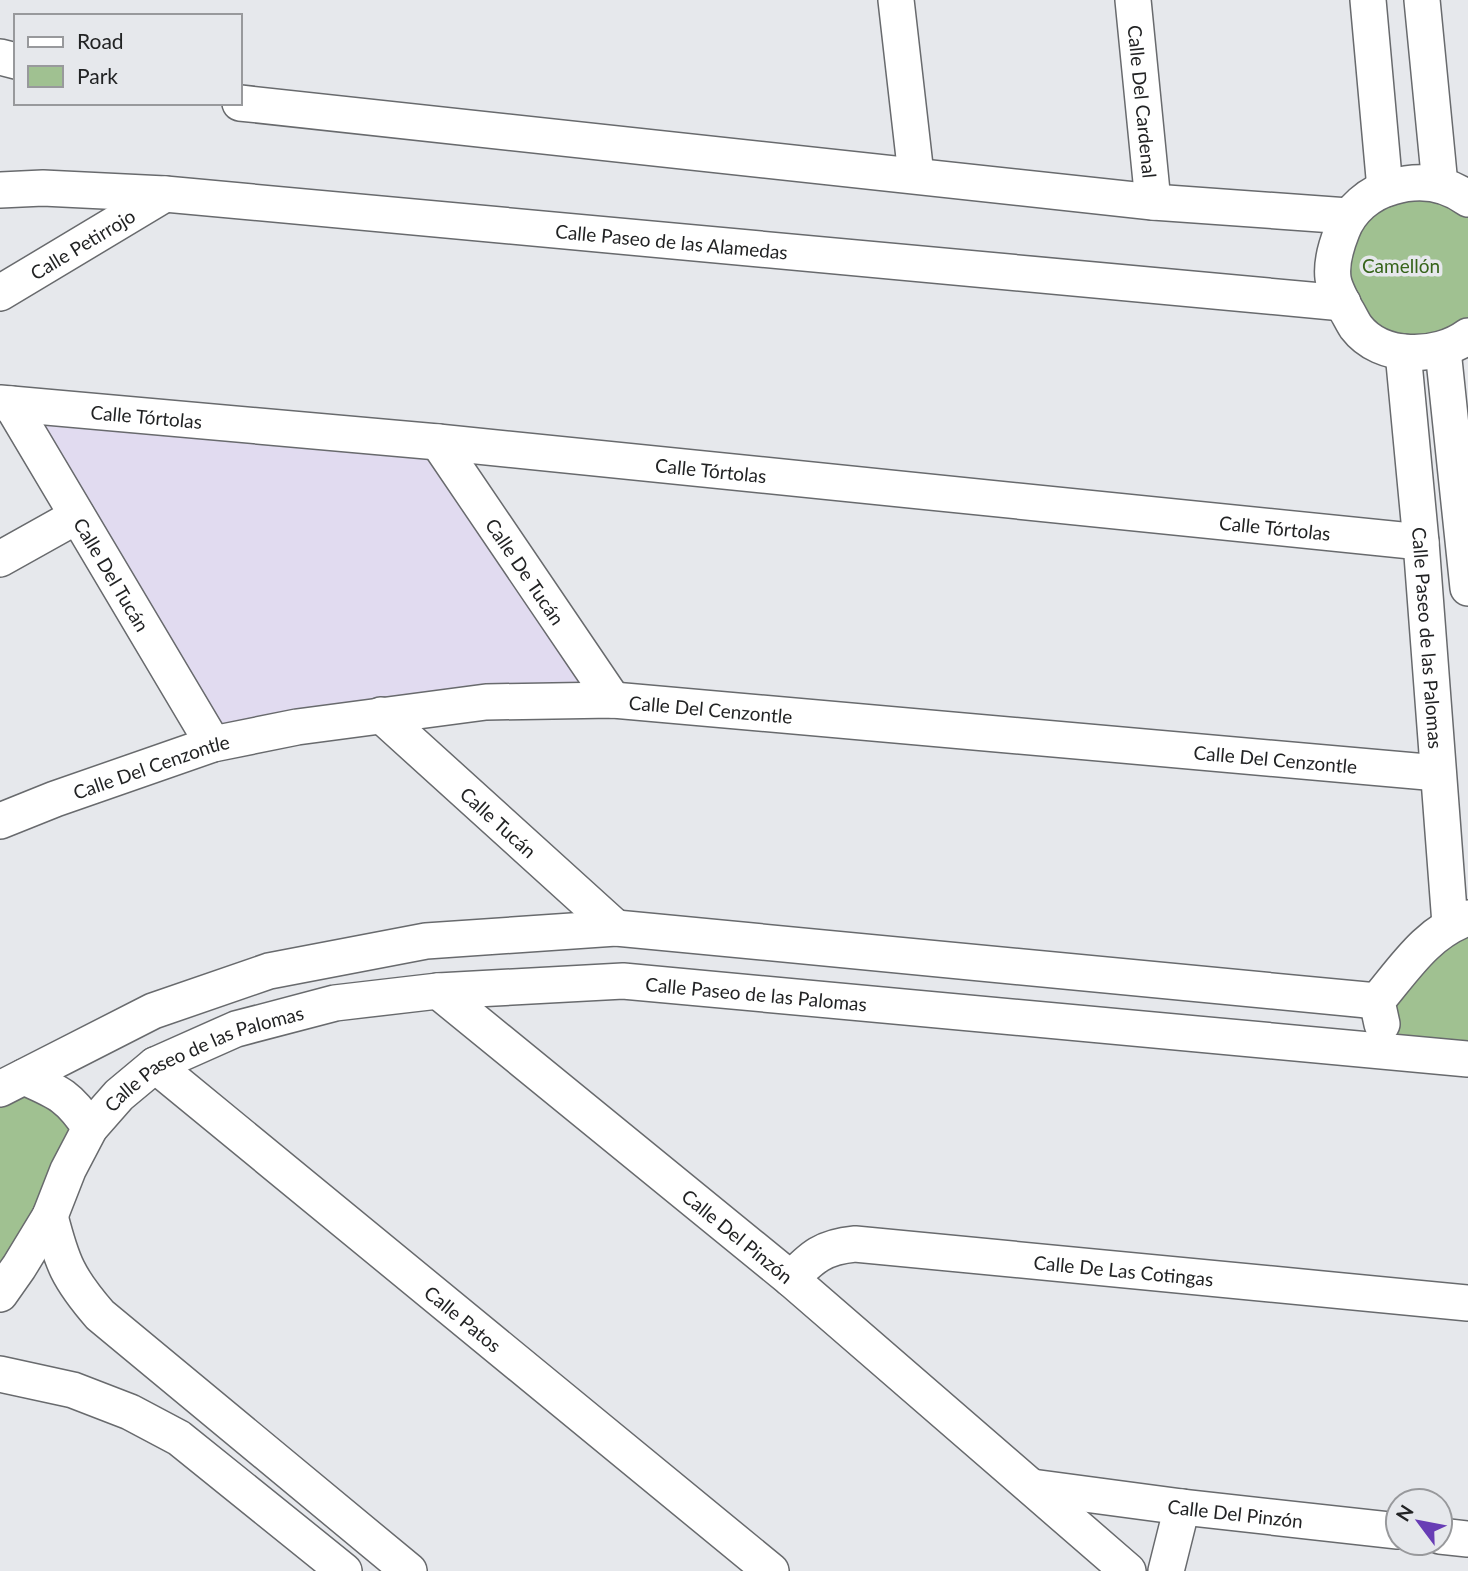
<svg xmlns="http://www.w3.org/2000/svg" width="1468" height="1571" font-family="Lato,sans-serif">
<rect width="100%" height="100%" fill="#e6e8ec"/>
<path fill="#e1dbf0" d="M11,404l427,38 175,258 -400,44z"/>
<g fill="#a0c191">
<path d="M1369,197l99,2v137l-90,8 -44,-93z"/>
<path d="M1468,918v141l-68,-7 -18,-23 19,-56z"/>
<path d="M24,1077l66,51 -90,166v-205z"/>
</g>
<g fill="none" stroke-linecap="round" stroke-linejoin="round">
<defs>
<g id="minor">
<path d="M896,0l20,175"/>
<path id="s1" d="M1133,0l20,202"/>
<path d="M1368,0l17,189"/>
<path d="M1422,0l18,185"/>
<path d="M0,57l16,4"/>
<path d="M240,103l913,99 195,14"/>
<path id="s2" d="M0,190l43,-2 122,6 1178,109"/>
<path d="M1468,199c-23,-17 -49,-20 -76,-12 -23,6 -42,23 -50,44 -6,15 -11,31 -9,47 1,10 8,21 12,30 4,6 7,13 11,19 25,33 81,32 112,9"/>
<path id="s3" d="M0,293l165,-99"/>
<path d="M1443,350l25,238"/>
<path id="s4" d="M1403,352l18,190 29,382"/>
<path id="s5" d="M0,403l438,39 983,100"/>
<path id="s6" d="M11,404l202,340"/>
<path id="s7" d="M438,442l175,258"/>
<path d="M0,559l77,-43"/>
<path id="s8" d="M381,715l235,213"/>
<path id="s9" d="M0,821l55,-22 158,-55 84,-17 189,-25 127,-2 825,73"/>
<path id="s10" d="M438,991l353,288 337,292"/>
<path d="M1382,1024l-5,-23c27,-32 50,-69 91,-83"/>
<path id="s11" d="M155,1065l616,506"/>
<path d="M24,1077c34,15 45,19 66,51"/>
<path d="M0,1089l153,-78 116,-40 157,-30 190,-13 761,73"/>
<path d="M50,1216c12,47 18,62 50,99l309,256"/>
<path id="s12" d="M791,1279c21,-22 32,-32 64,-35l613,59"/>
<path id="s13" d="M0,1294l19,-27 31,-51 18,-46 22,-42 29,-33 36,-30 81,-36 99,-26 103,-12 185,-10 845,78"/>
<path d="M0,1374l73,16 57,22 49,26 165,133"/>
<path id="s14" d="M1032,1487l150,20 216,24"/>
<path d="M1440,1536l28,3"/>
<path d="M1166,1571l16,-64"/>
</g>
</defs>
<use href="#minor" stroke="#686a6d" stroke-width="38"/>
<use href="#minor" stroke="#fff" stroke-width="35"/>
</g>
<g text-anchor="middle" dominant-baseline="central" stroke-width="7" stroke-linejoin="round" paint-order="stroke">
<g font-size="19" fill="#222324" stroke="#e6e8ec">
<text stroke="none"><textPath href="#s1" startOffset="102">Calle Del Cardenal</textPath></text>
<text stroke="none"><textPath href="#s2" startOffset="674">Calle Paseo de las Alamedas</textPath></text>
<text stroke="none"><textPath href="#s3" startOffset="96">Calle Petirrojo</textPath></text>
<text stroke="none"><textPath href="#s5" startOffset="147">Calle Tórtolas</textPath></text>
<text stroke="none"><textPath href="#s5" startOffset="714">Calle Tórtolas</textPath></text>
<text stroke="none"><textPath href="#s5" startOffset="1281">Calle Tórtolas</textPath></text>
<text stroke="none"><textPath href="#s7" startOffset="156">Calle De Tucán</textPath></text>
<text stroke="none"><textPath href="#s6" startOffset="198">Calle Del Tucán</textPath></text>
<text stroke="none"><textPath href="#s4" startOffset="287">Calle Paseo de las Palomas</textPath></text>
<text stroke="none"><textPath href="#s9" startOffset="728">Calle Del Cenzontle</textPath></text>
<text stroke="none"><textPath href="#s9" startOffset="1295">Calle Del Cenzontle</textPath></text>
<text stroke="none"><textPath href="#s9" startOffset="161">Calle Del Cenzontle</textPath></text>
<text stroke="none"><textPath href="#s8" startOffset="159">Calle Tucán</textPath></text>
<text stroke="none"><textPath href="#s13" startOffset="894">Calle Paseo de las Palomas</textPath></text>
<text stroke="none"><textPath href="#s13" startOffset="327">Calle Paseo de las Palomas</textPath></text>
<text stroke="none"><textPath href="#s10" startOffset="387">Calle Del Pinzón</textPath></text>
<text stroke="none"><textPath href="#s12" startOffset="345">Calle De Las Cotingas</textPath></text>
<text stroke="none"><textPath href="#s11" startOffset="399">Calle Patos</textPath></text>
<text stroke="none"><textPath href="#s14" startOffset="205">Calle Del Pinzón</textPath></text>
</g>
<g font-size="19" fill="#36641a" stroke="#e6e8ec">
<text x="1401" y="265">Camellón</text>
</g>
</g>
<rect x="14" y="14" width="228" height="91" fill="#e6e8ec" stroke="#98999c" stroke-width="2"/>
<rect x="28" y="37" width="35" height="10" fill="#ffffff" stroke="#98999c" stroke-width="2"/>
<text x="77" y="49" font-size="21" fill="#222324">Road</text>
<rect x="28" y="66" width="35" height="21" fill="#a0c191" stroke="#98999c" stroke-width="2"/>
<text x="77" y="84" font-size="21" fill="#222324">Park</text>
<g transform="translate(1419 1522) rotate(302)"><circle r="33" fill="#e6e8ec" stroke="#98999c" stroke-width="2"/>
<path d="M0-5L12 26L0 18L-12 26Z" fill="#683db5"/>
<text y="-10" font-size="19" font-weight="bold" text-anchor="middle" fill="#222324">N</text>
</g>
</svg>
